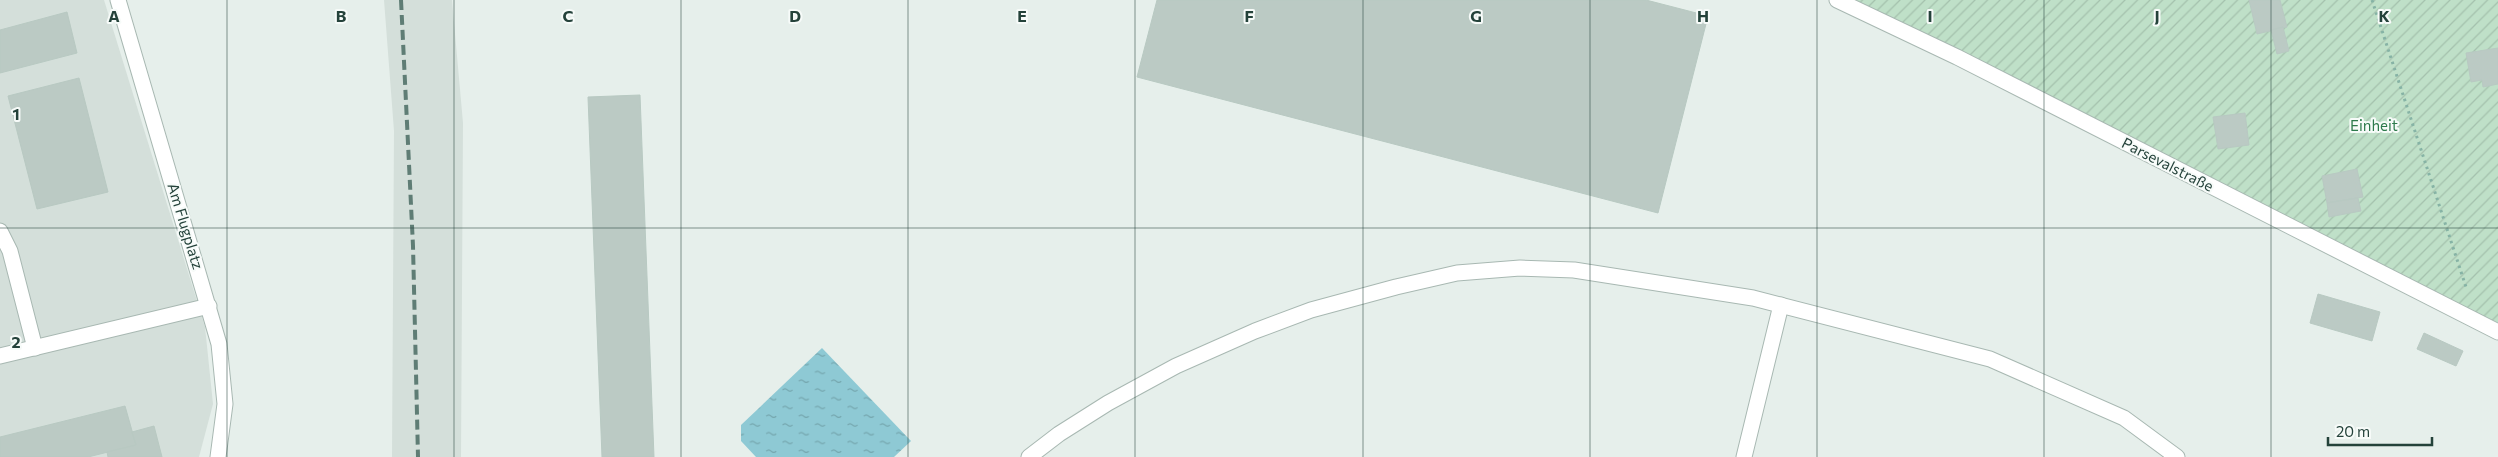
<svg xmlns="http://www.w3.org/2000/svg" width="2498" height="457" font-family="Commissioner,sans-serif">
<defs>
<pattern id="garden-furrows" width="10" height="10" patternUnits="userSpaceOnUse" patternTransform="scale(1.25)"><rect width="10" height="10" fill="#bfe0c8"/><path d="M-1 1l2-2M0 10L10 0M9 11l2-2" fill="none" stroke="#a4c1ad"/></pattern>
<pattern id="water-ripples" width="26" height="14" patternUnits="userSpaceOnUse" patternTransform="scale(1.25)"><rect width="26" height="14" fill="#8ec9d4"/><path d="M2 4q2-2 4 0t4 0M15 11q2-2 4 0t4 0" fill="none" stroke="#74a5ad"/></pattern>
</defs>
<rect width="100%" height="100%" fill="#e6efeb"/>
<g fill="#d4dfda">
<path d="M0,0h104l101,327 8,77 -14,53h-199z"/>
<path d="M384,0h68l11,123 -2,334h-69l2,-326z"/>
</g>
<path fill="url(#garden-furrows)" d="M1855,0h643v323l-134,-65z"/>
<path fill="url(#water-ripples)" d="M822,348l89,93 -17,16h-138l-15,-16v-16z"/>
<g fill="#bbcac4" stroke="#b8c9c2">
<path d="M1157,0h489l62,16 -50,197 -521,-136z"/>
<path d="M2249,0h31l7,27 -30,7z"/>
<path d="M67,12l10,41 -77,20v-43z"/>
<path d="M2283,27l6,24 -12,3 -6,-24z"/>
<path d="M2498,48v36l-15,3 -1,-7 -11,2 -5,-29z"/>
<path d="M79,78l29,114 -71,17 -29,-113z"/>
<path d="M640,95l14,362h-52l-14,-360z"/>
<path d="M2245,113l4,32 -31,4 -5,-32z"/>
<path d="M2357,169l6,28 -36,6 -5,-27z"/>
<path d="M2358,198l3,13 -32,6 -2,-14z"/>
<path d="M2318,294l62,18 -8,29 -62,-18z"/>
<path d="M2424,333l39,18 -7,15 -39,-17z"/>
<path d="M125,406l11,39 -48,12h-88v-20z"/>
<path d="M154,426l8,31h-54l-1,-5 29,-7 -4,-13z"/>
</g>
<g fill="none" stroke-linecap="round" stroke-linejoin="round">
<defs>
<g id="service">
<path d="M0,231l10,20 25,97"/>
<path d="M0,356l209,-50"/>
<path d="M1029,457l30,-23 49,-31 68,-37 79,-35 56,-21 85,-23 61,-14 63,-5 54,2 179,28 237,61 134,59 53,39"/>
<path d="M1744,457l37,-152"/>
</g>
<g id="minor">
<path d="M118,0l101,344 6,60 -7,53"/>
<path d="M1837,0l120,57 541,275"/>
</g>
</defs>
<use href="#service" stroke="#a8b8b2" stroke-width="17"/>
<use href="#minor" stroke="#a8b8b2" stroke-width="17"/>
<path stroke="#86b3a5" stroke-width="3" stroke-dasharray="2.5 4" stroke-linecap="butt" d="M2372,0l94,287"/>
<use href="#service" stroke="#fff" stroke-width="15"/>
<use href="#minor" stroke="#fff" stroke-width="15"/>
<path stroke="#5f7d75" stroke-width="4" stroke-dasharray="10 5" stroke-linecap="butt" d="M401,0l12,246 5,211"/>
</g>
<path fill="none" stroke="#24423a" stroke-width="1" stroke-opacity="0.55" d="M227,0v457M454,0v457M681,0v457M908,0v457M1135,0v457M1363,0v457M1590,0v457M1817,0v457M2044,0v457M2271,0v457M0,228h2498"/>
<g text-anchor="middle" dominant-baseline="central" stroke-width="4" stroke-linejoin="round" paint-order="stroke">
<g font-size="15" fill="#2d7a4b" stroke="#f7fbf9">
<text x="2374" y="125">Einheit</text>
</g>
<g font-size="15" fill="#24423a" stroke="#f7fbf9">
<text transform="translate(2168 164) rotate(27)">Parsevalstraße</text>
<text transform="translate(186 226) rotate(73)">Am Flugplatz</text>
</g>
</g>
<g font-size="16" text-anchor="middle" font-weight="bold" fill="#24423a" stroke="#f7fbf9" stroke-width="4" stroke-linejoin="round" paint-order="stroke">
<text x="114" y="22">A</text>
<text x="341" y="22">B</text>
<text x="568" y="22">C</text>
<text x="795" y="22">D</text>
<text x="1022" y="22">E</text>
<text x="1249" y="22">F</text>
<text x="1476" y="22">G</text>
<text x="1703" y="22">H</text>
<text x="1930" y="22">I</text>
<text x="2157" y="22">J</text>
<text x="2384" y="22">K</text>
<text x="16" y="120">1</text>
<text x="16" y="348">2</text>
</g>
<path d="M2328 437v8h104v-8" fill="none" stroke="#24423a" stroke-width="2.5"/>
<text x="2336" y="437" font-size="15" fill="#24423a" stroke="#f7fbf9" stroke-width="4" paint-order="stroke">20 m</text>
</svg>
